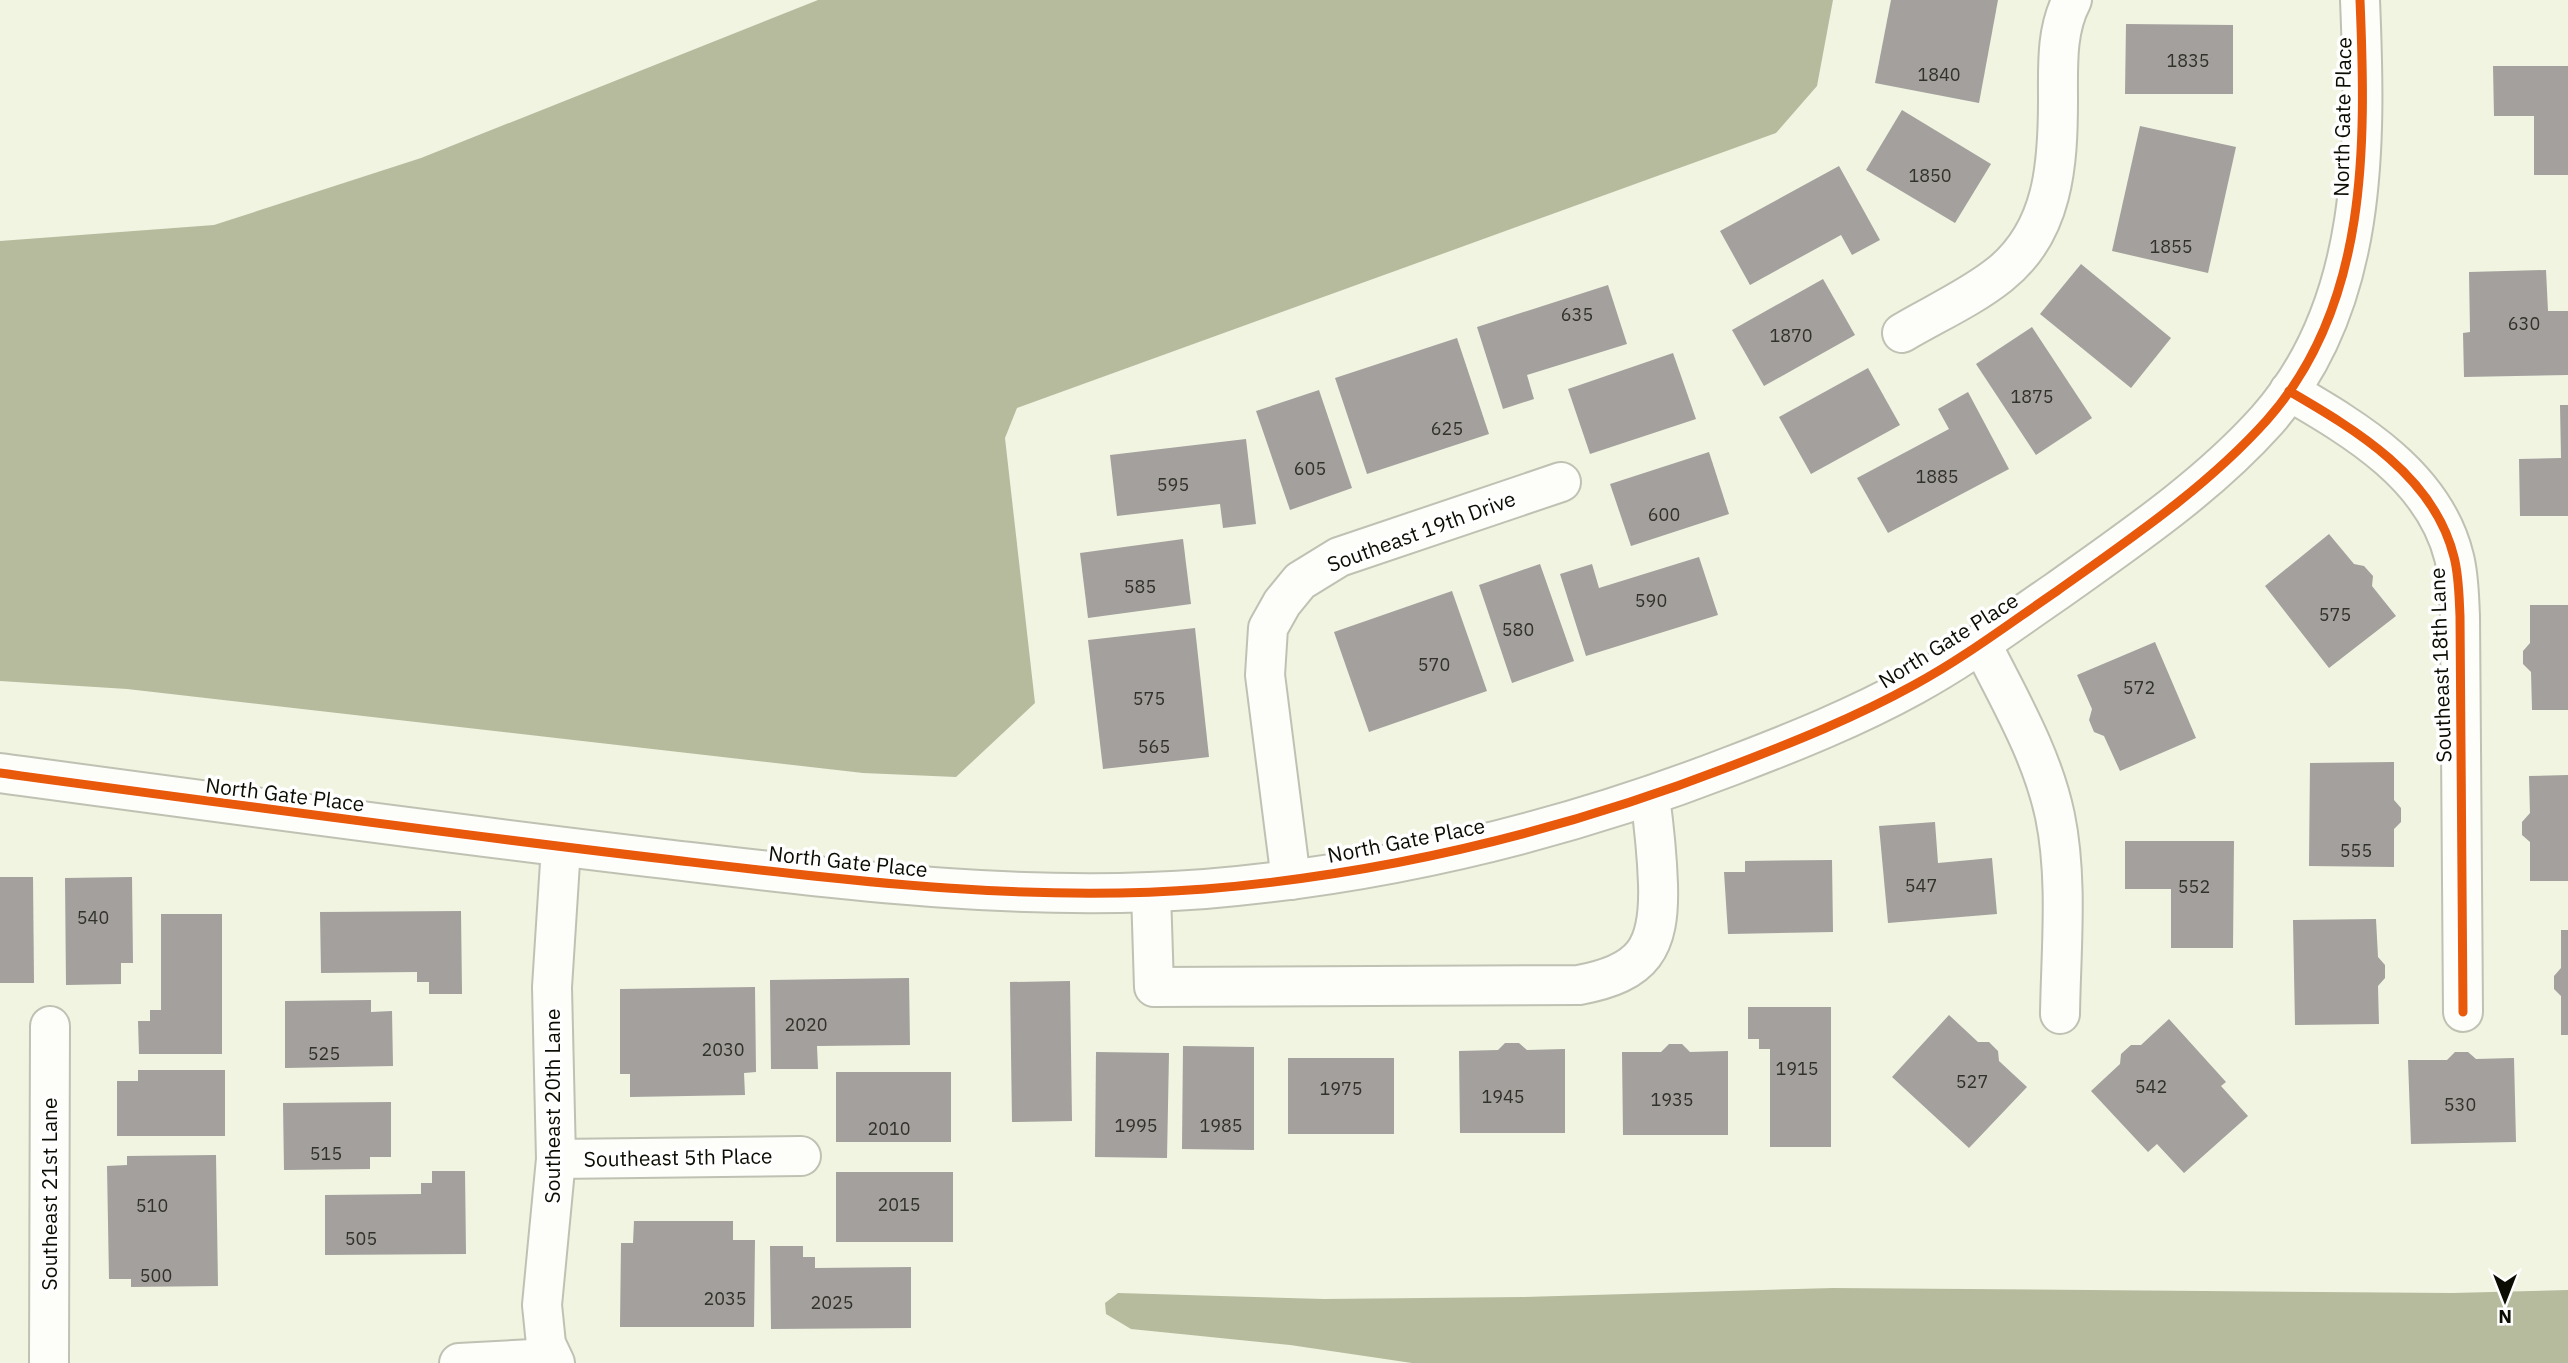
<svg xmlns="http://www.w3.org/2000/svg" width="2568" height="1363" font-family="'IBM Plex Sans',sans-serif">
<rect width="100%" height="100%" fill="#f1f4e1"/>
<g fill="#b7bb9d">
<path d="M818,0h1015l-16,86 -41,47 -759,275 -12,30 30,265 -79,74 -93,-4 -736,-84 -127,-8v-440l214,-16 207,-67z"/>
<path d="M1833,1288l619,5 116,-3v73h-1156l-122,-18 -159,-16 -25,-15 -1,-11 13,-10 206,6 199,-2z"/>
</g>
<g fill="#a3a09d">
<path d="M1891,0h107l-19,103 -104,-20z"/>
<path d="M2126,24l107,1v69h-108z"/>
<path d="M2493,66h75v109h-34v-59h-40z"/>
<path d="M1902,110l89,54 -36,59 -89,-53z"/>
<path d="M2140,126l96,21 -28,126 -96,-22z"/>
<path d="M1839,166l41,74 -28,15 -11,-20 -91,50 -30,-54z"/>
<path d="M2081,264l90,74 -40,50 -91,-74z"/>
<path d="M2546,270l2,41h20v64l-104,2 -1,-44 7,-1 -1,-60z"/>
<path d="M1823,279l32,56 -91,51 -32,-56z"/>
<path d="M1608,285l19,59 -100,31 7,24 -31,10 -26,-82z"/>
<path d="M2032,327l60,91 -56,37 -60,-91z"/>
<path d="M1457,338l32,96 -122,40 -32,-96z"/>
<path d="M1673,353l23,66 -106,35 -22,-65z"/>
<path d="M1868,368l32,57 -89,49 -32,-57z"/>
<path d="M1319,390l33,98 -62,22 -34,-99z"/>
<path d="M1968,392l41,77 -121,64 -31,-55 92,-49 -11,-20z"/>
<path d="M2560,405h8v111h-48l-1,-57 42,-1z"/>
<path d="M1246,439l10,85 -33,4 -3,-24 -103,12 -7,-61z"/>
<path d="M1709,452l20,62 -98,32 -21,-62z"/>
<path d="M2329,534l25,30 10,2 9,10 -1,10 24,30 -67,52 -64,-82z"/>
<path d="M1183,539l8,65 -103,14 -8,-65z"/>
<path d="M1699,557l19,58 -132,41 -26,-82 32,-10 7,24z"/>
<path d="M1540,564l34,97 -62,22 -33,-98z"/>
<path d="M1452,591l35,100 -118,41 -35,-100z"/>
<path d="M2530,605h38v105h-36l-1,-38 -8,-8v-13l7,-8z"/>
<path d="M1195,628l14,129 -106,12 -15,-129z"/>
<path d="M2155,642l41,96 -76,33 -16,-35 -10,-4 -5,-12 3,-11 -15,-34z"/>
<path d="M2394,762v38l7,8v14l-7,7v38l-85,-1 1,-103z"/>
<path d="M2568,775v106h-38v-39l-8,-7v-13l8,-9 -1,-37z"/>
<path d="M1935,822l3,41 54,-5 5,56 -109,9 -9,-97z"/>
<path d="M2125,841h109l-1,107h-62v-59h-46z"/>
<path d="M1832,860l1,72 -105,2 -4,-62h21v-11z"/>
<path d="M0,877h33l1,106h-34z"/>
<path d="M132,877l1,86h-12v21l-55,1 -1,-107z"/>
<path d="M461,911l1,83h-33v-12h-12v-10l-96,1 -1,-61z"/>
<path d="M161,914h61v140h-83l-1,-33h12v-11h11z"/>
<path d="M2376,919l2,38 7,8v13l-7,8 1,38 -84,1 -2,-105z"/>
<path d="M2561,930h7v105h-7v-39l-7,-7v-13l7,-8z"/>
<path d="M909,978l1,67 -93,1 1,23h-47l-1,-89z"/>
<path d="M1070,981l2,140 -60,1 -2,-140z"/>
<path d="M755,987l1,85 -12,1 1,22 -115,2v-23h-10v-85z"/>
<path d="M371,1000v12l21,-1 1,55 -108,2v-67z"/>
<path d="M1748,1007h83v140h-61v-98h-11v-10h-11z"/>
<path d="M1949,1015l29,27h11l9,9 1,10 28,26 -58,61 -77,-71z"/>
<path d="M2169,1019l57,63 -5,4 27,30 -64,57 -27,-29 -9,8 -57,-61 29,-27 1,-10 10,-9h10z"/>
<path d="M1505,1043h14l8,7 38,-1v84h-105l-1,-82 39,-1z"/>
<path d="M1669,1044h13l8,8 38,-1v84h-105l-1,-83h39z"/>
<path d="M1183,1046l71,1v103l-72,-1z"/>
<path d="M1096,1052l73,1 -2,105 -72,-1z"/>
<path d="M2455,1052h13l8,7 38,-1 2,84 -105,2 -3,-84h39z"/>
<rect x="1288" y="1058" width="106" height="76"/>
<path d="M138,1070h87v66h-108v-55h21z"/>
<rect x="836" y="1072" width="115" height="70"/>
<path d="M391,1102v55h-21v12l-86,1 -1,-67z"/>
<path d="M216,1155l2,131 -87,1v-8h-22l-2,-113 20,-1v-9z"/>
<path d="M432,1171h33l1,83 -141,1v-60l96,-1v-11h11z"/>
<rect x="836" y="1172" width="117" height="70"/>
<path d="M634,1221h99v19h22l-1,87h-134l1,-84h12z"/>
<path d="M770,1246h33v11h12v11l96,-1v61l-140,1z"/>
</g>
<g fill="none" stroke-linecap="round" stroke-linejoin="round">
<defs>
<g id="minor">
<path d="M1902,333c32,-19 68,-35 97,-58 55,-43 59,-111 59,-175 0,-34 -2,-70 14,-100"/>
<path d="M2289,391c67,39 145,85 165,166 5,19 5,39 6,59l3,396"/>
<path d="M1981,643c28,56 61,111 74,173 13,63 6,133 5,198"/>
<path d="M0,773c222,30 443,60 665,86 179,21 360,44 540,30 181,-15 358,-58 526,-123 63,-24 125,-49 183,-81 50,-27 96,-62 143,-94 73,-52 150,-104 210,-171 102,-115 99,-275 93,-420"/>
<path d="M1291,880l-26,-205 3,-47 14,-25 18,-22 39,-24 222,-75"/>
<path d="M1151,892l3,95 425,-2c65,-12 81,-37 79,-101 -1,-29 -4,-58 -8,-87"/>
<path d="M556,1159l245,-3"/>
<path d="M49,1363l1,-337"/>
<path d="M459,1363l92,-5"/>
<path d="M555,1363l-9,-19 -4,-39 14,-146 -4,-172 9,-140"/>
</g>
</defs>
<use href="#minor" stroke="#bfc1b2" stroke-width="42"/>
<use href="#minor" stroke="#fdfdfa" stroke-width="38"/>
<defs>
<g id="cycleway">
<path d="M2289,391c67,39 145,85 165,166 5,19 5,39 6,59l3,396"/>
<path d="M0,773c222,30 443,60 665,86 179,21 360,44 540,30 181,-15 358,-58 526,-123 63,-24 125,-49 183,-81 50,-27 96,-62 143,-94 73,-52 150,-104 210,-171 102,-115 99,-275 93,-420"/>
</g>
</defs>
<use href="#cycleway" stroke="#fff" stroke-width="13"/>
<use href="#cycleway" stroke="#e8590c" stroke-width="9"/>
</g>
<g text-anchor="middle" dominant-baseline="central" stroke-width="7" stroke-linejoin="round" paint-order="stroke">
<g font-size="18" fill="#31322a">
<text x="2188" y="60">1835</text>
<text x="1939" y="74">1840</text>
<text x="1930" y="175">1850</text>
<text x="2171" y="246">1855</text>
<text x="1577" y="314">635</text>
<text x="2524" y="323">630</text>
<text x="1791" y="335">1870</text>
<text x="2032" y="396">1875</text>
<text x="1447" y="428">625</text>
<text x="1310" y="468">605</text>
<text x="1937" y="476">1885</text>
<text x="1173" y="484">595</text>
<text x="1664" y="514">600</text>
<text x="1140" y="586">585</text>
<text x="1651" y="600">590</text>
<text x="2335" y="614">575</text>
<text x="1518" y="629">580</text>
<text x="1434" y="664">570</text>
<text x="2139" y="687">572</text>
<text x="1149" y="698">575</text>
<text x="1154" y="746">565</text>
<text x="2356" y="850">555</text>
<text x="1921" y="885">547</text>
<text x="2194" y="886">552</text>
<text x="93" y="917">540</text>
<text x="806" y="1024">2020</text>
<text x="723" y="1049">2030</text>
<text x="324" y="1053">525</text>
<text x="1797" y="1068">1915</text>
<text x="1972" y="1081">527</text>
<text x="2151" y="1086">542</text>
<text x="1341" y="1088">1975</text>
<text x="1503" y="1096">1945</text>
<text x="1672" y="1099">1935</text>
<text x="2460" y="1104">530</text>
<text x="1136" y="1125">1995</text>
<text x="1221" y="1125">1985</text>
<text x="889" y="1128">2010</text>
<text x="326" y="1153">515</text>
<text x="899" y="1204">2015</text>
<text x="152" y="1205">510</text>
<text x="361" y="1238">505</text>
<text x="156" y="1275">500</text>
<text x="725" y="1298">2035</text>
<text x="832" y="1302">2025</text>
</g>
<g font-size="21" fill="#0b0d03" stroke="#fff">
<text transform="translate(2342 117) rotate(-89)">North Gate Place</text>
<text transform="translate(1421 531) rotate(-20)">Southeast 19th Drive</text>
<text transform="translate(1948 640) rotate(-32)">North Gate Place</text>
<text transform="translate(2440 665) rotate(-92)">Southeast 18th Lane</text>
<text transform="translate(285 794) rotate(7)">North Gate Place</text>
<text transform="translate(1406 840) rotate(-11)">North Gate Place</text>
<text transform="translate(848 861) rotate(6)">North Gate Place</text>
<text transform="translate(552 1106) rotate(-90)">Southeast 20th Lane</text>
<text transform="translate(678 1157) rotate(-1)">Southeast 5th Place</text>
<text transform="translate(49 1194) rotate(-90)">Southeast 21st Lane</text>
</g>
</g>
<g transform="translate(2505 1300) rotate(180)" stroke="#ffffff" stroke-width="5" paint-order="stroke">
<path d="M0-5L12 26L0 18L-12 26Z" fill="#0b0d03"/>
<text y="-10" font-size="19" font-weight="bold" text-anchor="middle" fill="#0b0d03">N</text>
</g>
</svg>
